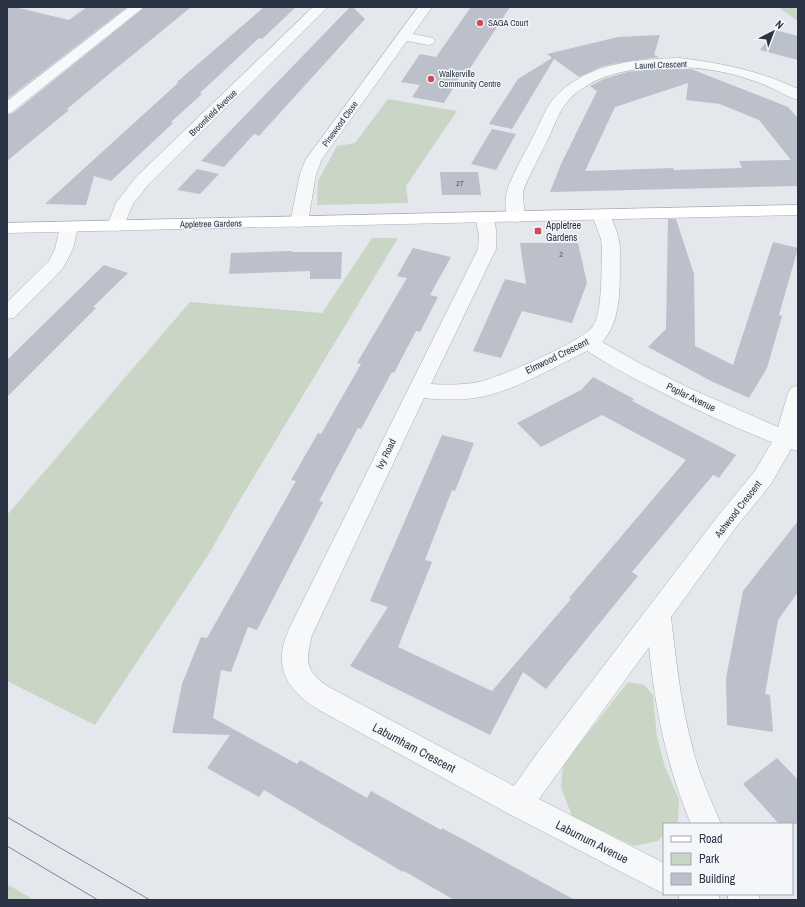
<svg xmlns="http://www.w3.org/2000/svg" width="805" height="907" font-family="'Archivo Narrow',sans-serif">
<rect width="100%" height="100%" fill="#e4e7ec"/>
<g fill="#c9d6c5">
<path d="M778,7h20v14z"/>
<path d="M388,99l69,12 -51,75 2,17 -91,2 1,-24 19,-35 18,-3z"/>
<path d="M372,238h26l-157,260 -31,54 -115,173 -88,-44v-166l183,-213 132,11z"/>
<path d="M628,682l16,3 9,10 4,42 8,30 14,32 -1,22 -3,3h-11v11l-6,6 -24,5 -62,-30 -11,-29 2,-22z"/>
<path d="M7,884l27,16h-27z"/>
</g>
<g fill="#bbc0ca" fill-rule="evenodd">
<path d="M7,7h8l54,13 18,-13h40l-120,92z"/>
<path d="M145,7h46l-94,77 -30,25 2,1 -62,51v-46l6,-2z"/>
<path d="M264,7h32l-34,32 -3,-1 -59,55 2,1 -31,28 2,1 -62,58 -17,-5 -8,29 -41,-1 133,-121 -1,-1z"/>
<path d="M350,7h3l12,12 -106,117 -5,-2 -30,33 -23,-6z"/>
<path d="M471,7h39l-45,69 -4,-1 -17,28 -32,-6 8,-12 -19,-3 19,-28 16,3z"/>
<path d="M775,30l23,6v24l-38,-10z"/>
<path d="M660,35l-6,20 5,2 -42,6 -16,4 -22,10 -25,-18 -42,70 -23,-5 29,-45 34,-21 -5,-4 71,-17z"/>
<path d="M675,68l16,1 97,38 10,11v68l-248,6 11,-28 36,-73 -7,-5 14,-7 23,-7 24,-3zM688,83l-2,17 34,4 39,16 32,40 -52,1 3,7 -68,2 -1,-2 -88,3 30,-64z"/>
<path d="M492,129l24,5 -20,36 -25,-6z"/>
<path d="M197,169l22,5 -19,20 -23,-4z"/>
<path d="M440,172h38l3,23h-39z"/>
<path d="M668,219h8l18,55 1,72 38,19 40,-123 25,6 -19,67 3,1 -15,52 -18,30 -38,-17 -63,-34 18,-18z"/>
<path d="M520,243h58l9,40 -15,40 -50,-12 -21,47 -28,-7 32,-72 21,5z"/>
<path d="M413,248l38,9 -21,38 8,2 -18,35 -4,-1 -22,42 -2,-1 -31,57 -3,-1 -39,73 4,1 -66,128 -9,-3 -17,45 -10,-2 -8,48 84,46 3,-4 67,38 4,-7 70,39 1,-2 133,72h-121l-50,-29 -1,1 -139,-82 -5,7 -52,-29 23,-33 -58,-2 10,-49 19,-47 6,1 89,-157 -5,-1 27,-47 3,1 40,-70 -4,-1 50,-85 -10,-2z"/>
<path d="M292,251v1h50l-1,27h-31v-8l-81,3 2,-21z"/>
<path d="M104,265l24,8 -35,34 3,1 -89,89v-37z"/>
<path d="M593,377l41,22 -2,2 104,54 -17,23 -6,-3 -81,97 6,4 -92,113 -23,-17 -33,63 -140,-69 38,-59 -18,-6 72,-166 32,8 -19,48 -3,-1 -27,70 7,2 -34,85 94,44 79,-92 -2,-1 117,-138 -84,-45 -61,32 -24,-24 64,-33z"/>
<path d="M798,521v71l-20,28 -13,74 5,1 3,37 -46,-7 -1,-47 17,-87z"/>
<path d="M777,758l21,22v44h-19l-36,-40z"/>
</g>
<g fill="none" stroke-linecap="round" stroke-linejoin="round">
<defs>
<g id="street">
<path d="M129,7h15l-132,105 -5,2v-13z"/>
<path d="M313,7h15l-180,178 -15,19 -11,26 -6,1 -6,-1 -3,-4 9,-23 20,-26z"/>
<path d="M418,7h14l-19,27 20,4 2,3 -2,3 -5,1 -21,-4 -85,118 -6,15 -8,48 -3,4 -6,1 -6,-1 -3,-4 10,-48 6,-15z"/>
<path d="M680,58c42,5 80,13 118,31v11c-11,-3 -20,-10 -31,-14 -8,-4 -17,-6 -25,-9 -49,-15 -137,-18 -174,24 -9,10 -14,25 -20,38 -8,17 -18,34 -25,52v6l2,20 -3,4 -6,1 -6,-1c-7,-10 -5,-26 -1,-36 6,-15 14,-29 22,-44 9,-17 15,-37 29,-49 33,-30 79,-33 120,-34z"/>
<path d="M601,210l6,1c7,10 12,25 13,37 -1,29 4,71 -18,94l39,22 48,24 89,39 10,-34 3,-5 7,-3v66l-7,-2 -20,35 -34,42 -66,91c6,53 12,105 29,156 6,17 14,34 21,51h-30c-24,-57 -36,-115 -42,-177l-110,152 125,64v31l-155,-80 -190,-104c-34,-21 -47,-45 -29,-83l188,-378 1,-14 -4,-18 3,-4 6,-1 6,1c7,10 7,24 6,36l-65,135c15,1 32,1 48,-2 19,-4 105,-41 114,-56 10,-14 8,-59 9,-78l-1,-9 -9,-24 3,-4zM587,351c25,16 50,29 76,42 36,18 72,35 109,49l-17,29 -34,41 -183,240 -24,34 -187,-100c-23,-17 -21,-25 -15,-51l112,-237c17,2 35,2 52,0 39,-7 76,-30 111,-47z"/>
<path d="M69,222l6,1 3,4 -5,22 -10,19 -49,50 -7,1v-17l42,-41 6,-12 5,-22 3,-4z"/>
<path d="M678,894h40l2,6h-40z"/>
<path d="M727,894h31l2,6h-31z"/>
</g>
<path id="secondary" d="M798,205v10l-791,18v-10z"/>
</defs>
<use href="#street" stroke="#a9aeb7" stroke-width="1"/>
<use href="#secondary" stroke="#a9aeb7" stroke-width="1"/>
<use href="#street" fill="#f7f8fa" fill-rule="evenodd"/>
<use href="#secondary" fill="#fff" fill-rule="evenodd"/>
<g stroke="#7d8696" stroke-width="1">
<path d="M7,817l143,83"/>
<path d="M7,846l91,54"/>
</g>
</g>
<g fill="#d1495b" stroke="#f4f6f9" stroke-width="1.5">
<circle cx="480" cy="23" r="4"/>
<circle cx="431" cy="79" r="4"/>
<rect x="534" y="227" width="8" height="8" rx="2"/>
</g>
<g text-anchor="middle" dominant-baseline="central" stroke-width="3" stroke-linejoin="round" paint-order="stroke">
<g font-size="8" fill="#4f5766">
<text x="460" y="183">27</text>
<text x="561" y="254">2</text>
</g>
<g font-size="9" fill="#2b3445" stroke="#f4f6f9" text-anchor="start">
<text x="488" y="23">SAGA Court</text>
<text x="439" y="74">Walkerville<tspan x="439" dy="10">Community Centre</tspan></text>
</g>
<g font-size="9" fill="#2b3445" stroke="#f4f6f9">
<text transform="translate(661 65) rotate(-2)">Laurel Crescent</text>
<text transform="translate(213 113) rotate(-44)">Broomfield Avenue</text>
<text transform="translate(340 124) rotate(-54)">Pinewood Close</text>
<text transform="translate(211 224) rotate(-1)">Appletree Gardens</text>
</g>
<g font-size="10" fill="#2b3445" stroke="#f4f6f9" text-anchor="start">
<text x="546" y="225">Appletree<tspan x="546" dy="12">Gardens</tspan></text>
</g>
<g font-size="10" fill="#2b3445" stroke="#f4f6f9">
<text transform="translate(557 356) rotate(-26)">Elmwood Crescent</text>
<text transform="translate(691 397) rotate(26)">Poplar Avenue</text>
<text transform="translate(386 454) rotate(-64)">Ivy Road</text>
<text transform="translate(738 509) rotate(-52)">Ashwood Crescent</text>
</g>
<g font-size="12" fill="#2b3445" stroke="#f4f6f9">
<text transform="translate(414 748) rotate(28)">Laburnham Crescent</text>
<text transform="translate(592 842) rotate(27)">Laburnum Avenue</text>
</g>
</g>
<rect width="805" height="907" fill="none" stroke="#2b3445" stroke-width="16"/>
<rect x="663" y="823" width="130" height="72" fill="#f4f6f9" stroke="#a4a8b1"/>
<rect x="671" y="836" width="20" height="6" fill="#ffffff" stroke="#a4a8b1"/>
<text x="699" y="843" font-size="12" fill="#2b3445">Road</text>
<rect x="671" y="853" width="20" height="12" fill="#c9d6c5" stroke="#a4a8b1"/>
<text x="699" y="863" font-size="12" fill="#2b3445">Park</text>
<rect x="671" y="873" width="20" height="12" fill="#bbc0ca" stroke="#a4a8b1"/>
<text x="699" y="883" font-size="12" fill="#2b3445">Building</text>
<g transform="translate(773 32) rotate(42)" stroke="#f4f6f9" stroke-width="3" paint-order="stroke">
<path d="M0-3L7 15L0 10L-7 15Z" fill="#2b3445"/>
<text y="-6" font-size="11" font-weight="bold" text-anchor="middle" fill="#2b3445">N</text>
</g>
</svg>
